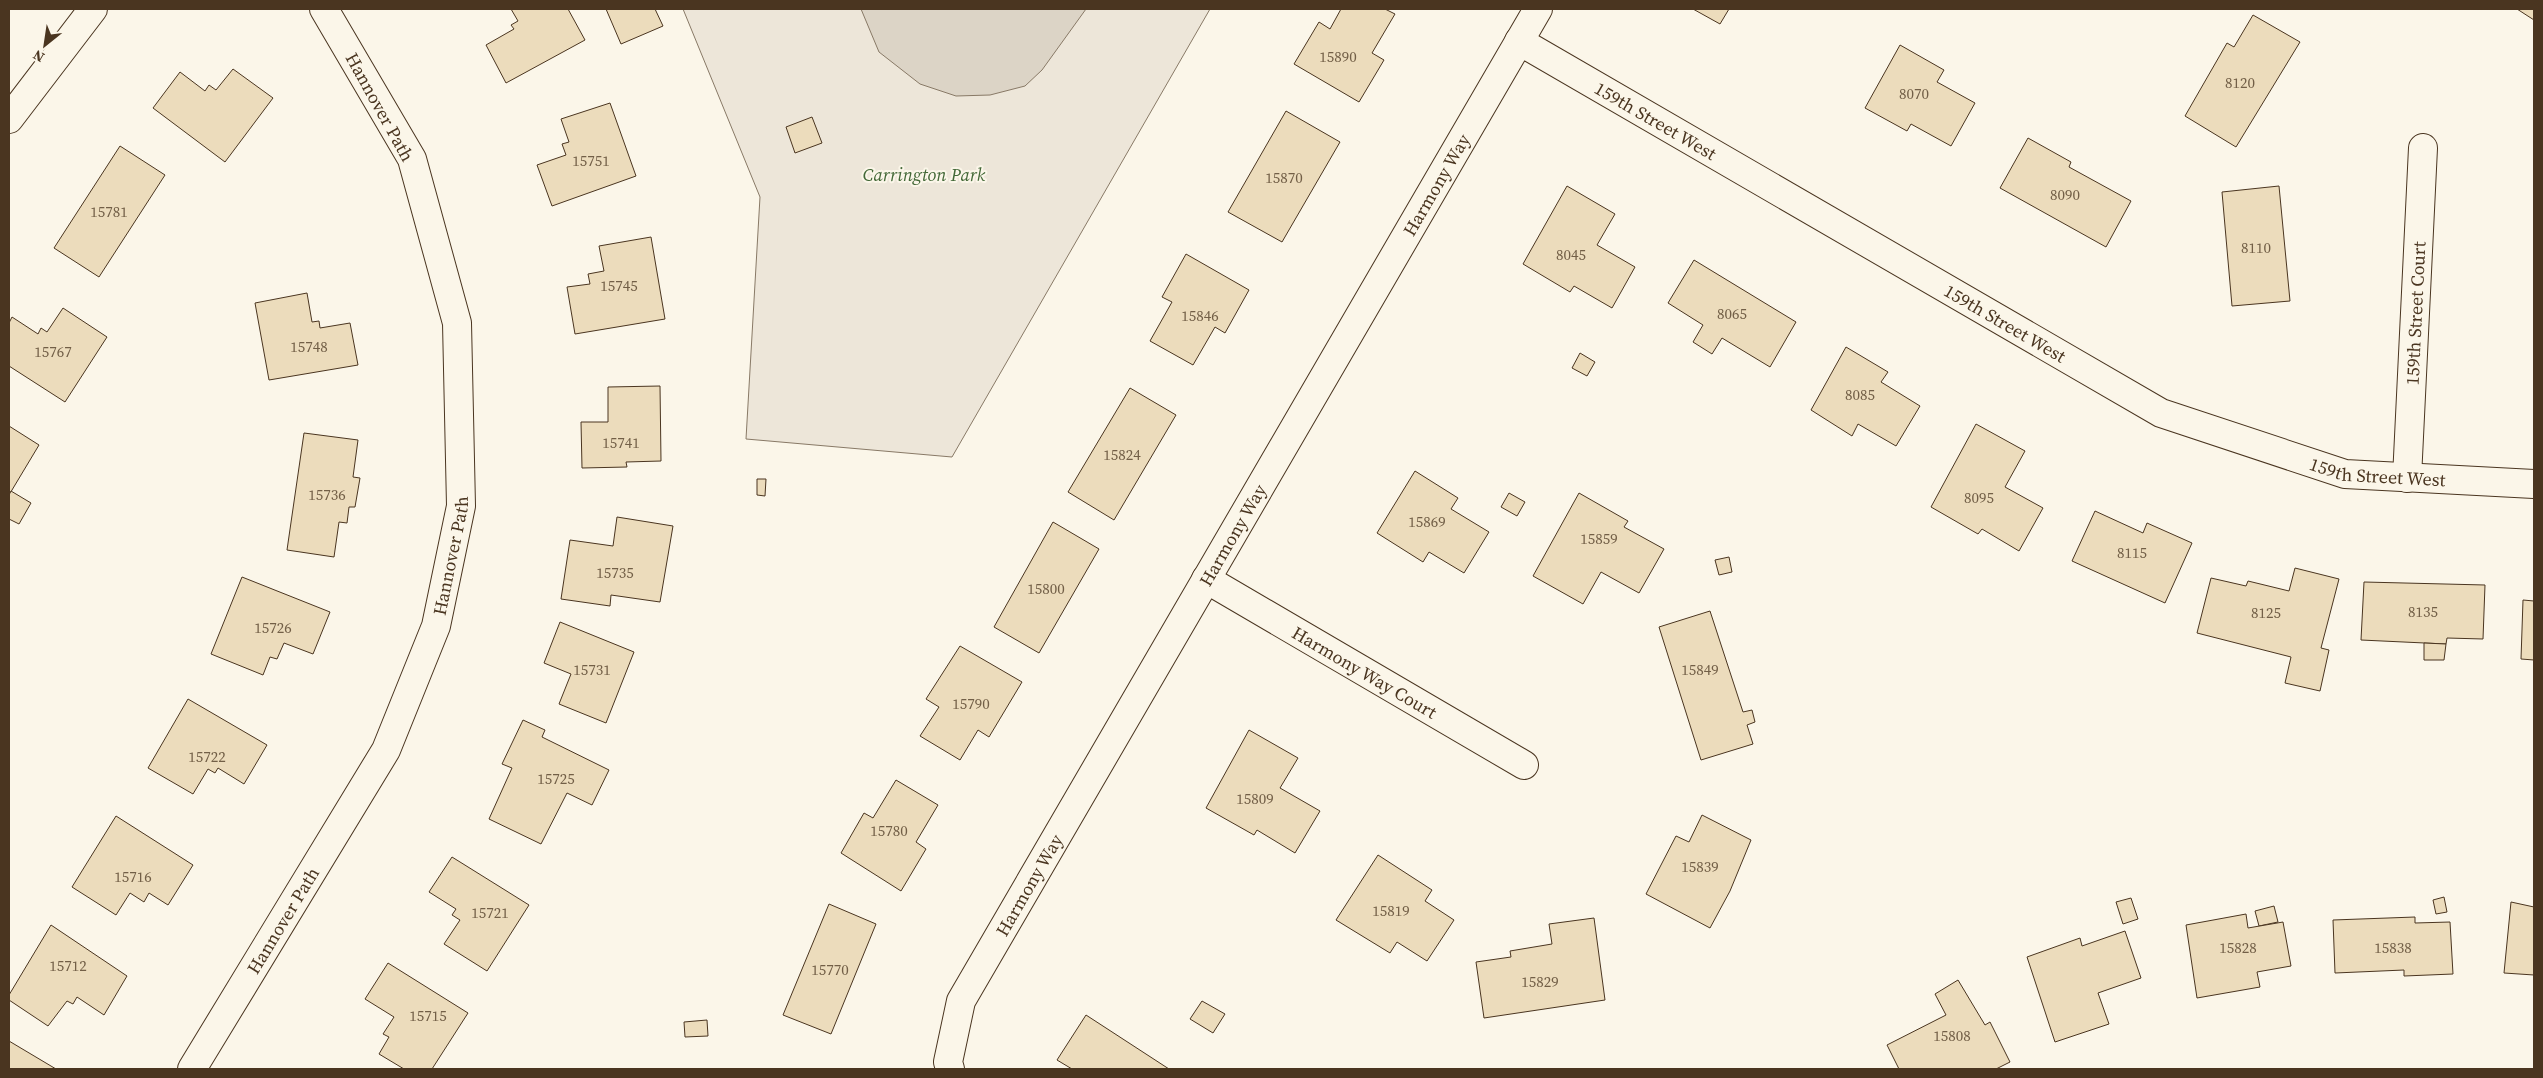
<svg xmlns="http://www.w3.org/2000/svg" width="2543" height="1078" font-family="'Source Serif 4',serif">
<rect width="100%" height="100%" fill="#fbf6e9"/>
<path fill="#ede6d9" stroke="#887966" d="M683,9h527l-258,448 -206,-18 14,-242z"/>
<path fill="#dcd4c6" stroke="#887966" d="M861,9h225l-44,61 -17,16 -35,9 -34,1 -36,-12 -41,-32z"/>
<g fill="#ecdcbc" stroke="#4a3520">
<path d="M511,9h57l17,31 -79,43 -20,-38 28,-16 -3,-4 7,-4z"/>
<path d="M606,9h49l8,17 -42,18z"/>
<path d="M1341,9h44l10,5 -23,39 12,7 -25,42 -65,-38 25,-42 11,7z"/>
<path d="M1693,9h36l-9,15z"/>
<path d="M2517,9h17v11z"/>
<path d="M2253,15l47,27 -64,105 -51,-31 42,-73 7,4z"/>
<path d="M1900,45l44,25 -7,12 38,21 -24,43 -40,-22 -4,7 -42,-23z"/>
<path d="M233,69l40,29 -48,64 -72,-54 27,-36 25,19 4,-6 7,5z"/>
<path d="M610,103l26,73 -84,30 -15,-41 29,-10 -4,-11 7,-2 -8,-23z"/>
<path d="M1286,111l54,31 -58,100 -54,-30z"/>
<path d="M812,117l10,26 -27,10 -9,-26z"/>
<path d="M2028,138l43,24 -2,5 62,34 -25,46 -106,-59z"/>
<path d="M120,146l45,29 -66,102 -45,-29z"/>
<path d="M1567,186l48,28 -18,31 38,22 -23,41 -38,-22 -4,6 -47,-28z"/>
<path d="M2279,186l11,115 -58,5 -10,-114z"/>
<path d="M651,237l14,82 -90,15 -8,-47 23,-3 -2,-10 16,-3 -5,-25z"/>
<path d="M1186,254l63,36 -24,43 -10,-6 -22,38 -43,-24 22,-39 -10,-5z"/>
<path d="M1694,260l102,62 -26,45 -48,-29 -10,16 -19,-12 10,-17 -35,-22z"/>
<path d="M307,293l5,29 7,-1 1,7 30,-5 8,42 -89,15 -14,-77z"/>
<path d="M63,308l44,29 -42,65 -56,-36v-43l3,-6 26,17 3,-6 6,4z"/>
<path d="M1846,347l42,25 -7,10 39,24 -24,40 -38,-22 -6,12 -41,-26z"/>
<path d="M1580,353l15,9 -8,14 -15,-8z"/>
<path d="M660,386l1,75 -35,1 1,5 -45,1 -1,-46h27v-35z"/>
<path d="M1130,388l46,27 -62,105 -46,-28z"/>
<path d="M1976,424l49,27 -20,36 38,21 -24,43 -37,-22 -4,5 -47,-27z"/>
<path d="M9,426l30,19 -30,50z"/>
<path d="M304,433l54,7 -5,37 7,1 -5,29h-6l-2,16 -8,-1 -5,35 -47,-7z"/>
<path d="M1415,471l43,27 -7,11 38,23 -25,41 -35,-21 -6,10 -46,-29z"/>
<path d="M757,479h9l-1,17 -8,-1z"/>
<path d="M11,491l20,12 -12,21 -10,-5v-24z"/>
<path d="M1509,493l16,9 -8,14 -16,-9z"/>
<path d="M1579,493l49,28 -4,6 40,22 -25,44 -38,-21 -18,32 -50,-28z"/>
<path d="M2095,511l48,22 4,-10 45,20 -27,60 -93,-42z"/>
<path d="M617,517l56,9 -13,76 -49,-7 -1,11 -49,-7 9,-59 43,6z"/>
<path d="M1053,522l46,27 -60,104 -45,-26z"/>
<path d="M1729,557l3,15 -13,3 -4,-15z"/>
<path d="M2295,568l44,11 -18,69 8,2 -9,41 -35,-8 6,-26 -94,-24 14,-55 35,8 2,-5 41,10z"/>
<path d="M242,577l88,35 -17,42 -29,-11 -7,16 -7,-2 -7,18 -52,-21z"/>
<path d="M2364,582l121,3 -2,54 -36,-1 -1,6 -85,-4z"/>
<path d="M2523,600l11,1v59l-13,-1z"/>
<path d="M1710,611l33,101 9,-2 3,12 -8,3 6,19 -52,16 -42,-133z"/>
<path d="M560,622l74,30 -28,71 -47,-19 12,-30 -27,-11z"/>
<path d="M2424,643l22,1 -2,16h-20z"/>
<path d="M960,646l62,36 -33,55 -11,-7 -18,30 -40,-24 19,-29 -13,-8z"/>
<path d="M188,699l79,46 -23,39 -26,-16 -3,5 -7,-4 -15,25 -45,-26z"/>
<path d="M523,720l22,10 -3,7 67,33 -17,35 -25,-12 -26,51 -52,-25 23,-51 -10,-4z"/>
<path d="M1249,730l49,28 -18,30 40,23 -25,42 -38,-23 -3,5 -48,-27z"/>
<path d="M896,780l42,25 -22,37 10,7 -25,42 -60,-38 23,-40 9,5z"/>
<path d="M1702,815l49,25 -21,51 -20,37 -64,-34 30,-58 13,6z"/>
<path d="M116,816l77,49 -25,40 -19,-12 -5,9 -14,-9 -14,22 -44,-28z"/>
<path d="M1378,855l54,35 -7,11 29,19 -27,41 -30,-19 -7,11 -54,-33z"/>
<path d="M452,857l77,48 -42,66 -43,-27 16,-24 -8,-5 4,-6 -27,-17z"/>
<path d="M2444,897l3,15 -11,2 -3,-14z"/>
<path d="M2131,898l7,21 -15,5 -7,-22z"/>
<path d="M2511,902l23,5v68l-30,-2z"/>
<path d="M829,904l47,20 -45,110 -48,-19z"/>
<path d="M2274,906l4,16 -19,4 -4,-15z"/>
<path d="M2246,914l2,14 35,-6 8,44 -34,6 3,15 -63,11 -11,-73z"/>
<path d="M2415,917v6l35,-1 3,52 -49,2v-6l-69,3 -2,-53z"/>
<path d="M1594,918l11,82 -121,18 -8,-56 35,-5 -1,-6 42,-7 -3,-20z"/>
<path d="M51,925l76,51 -23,39 -27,-18 -4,7 -6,-3 -19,25 -39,-26v-5z"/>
<path d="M2125,931l16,47 -43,15 11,31 -54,18 -28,-85 53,-19 2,8z"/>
<path d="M388,963l80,50 -36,56h-28l-25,-15 10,-17 -6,-3 11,-17 -29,-18z"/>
<path d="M1958,980l27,45 5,-3 20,40 -14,7h-97l-12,-24 59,-30 -11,-21z"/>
<path d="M1202,1001l23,13 -12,19 -23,-14z"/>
<path d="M1086,1015l83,54h-97l-15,-9z"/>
<path d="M707,1020l1,16 -23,1 -1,-15z"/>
<path d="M9,1041l47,28h-47z"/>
</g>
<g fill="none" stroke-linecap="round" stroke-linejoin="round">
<defs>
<g id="minor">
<path id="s1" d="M1519,41l642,372 184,61 189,10"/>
<path d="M9,119l84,-110"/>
<path id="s2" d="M2407,478l16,-330"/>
<path id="s3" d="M1206,579l318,186"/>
<path id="s4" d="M192,1069l194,-319 50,-124 25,-120 -4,-183 -45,-164 -88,-150"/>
<path id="s5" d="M950,1069l-2,-7 13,-61 577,-992"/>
</g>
</defs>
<use href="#minor" stroke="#4a3520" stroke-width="30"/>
<use href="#minor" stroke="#fbf6e9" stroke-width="28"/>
</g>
<g text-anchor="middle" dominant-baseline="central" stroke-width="4" stroke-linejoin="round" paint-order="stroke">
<g font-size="15" fill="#725f47">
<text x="1338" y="56">15890</text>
<text x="2240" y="82">8120</text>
<text x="1914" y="93">8070</text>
<text x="591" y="160">15751</text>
<text x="1284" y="177">15870</text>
<text x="2065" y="194">8090</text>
<text x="109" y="211">15781</text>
<text x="2256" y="247">8110</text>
<text x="1571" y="254">8045</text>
<text x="619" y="285">15745</text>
<text x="1732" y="313">8065</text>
<text x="1200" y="315">15846</text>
<text x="309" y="346">15748</text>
<text x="53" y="351">15767</text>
<text x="1860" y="394">8085</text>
<text x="621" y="442">15741</text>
<text x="1122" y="454">15824</text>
<text x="327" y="494">15736</text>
<text x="1979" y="497">8095</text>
<text x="1427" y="521">15869</text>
<text x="1599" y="538">15859</text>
<text x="2132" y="552">8115</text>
<text x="615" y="572">15735</text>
<text x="1046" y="588">15800</text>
<text x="2423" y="611">8135</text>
<text x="2266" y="612">8125</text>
<text x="273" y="627">15726</text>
<text x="592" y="669">15731</text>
<text x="1700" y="669">15849</text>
<text x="971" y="703">15790</text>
<text x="207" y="756">15722</text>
<text x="556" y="778">15725</text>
<text x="1255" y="798">15809</text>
<text x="889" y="830">15780</text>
<text x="1700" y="866">15839</text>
<text x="133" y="876">15716</text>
<text x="1391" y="910">15819</text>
<text x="490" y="912">15721</text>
<text x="2238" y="947">15828</text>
<text x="2393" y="947">15838</text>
<text x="68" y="965">15712</text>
<text x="830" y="969">15770</text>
<text x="1540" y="981">15829</text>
<text x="428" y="1015">15715</text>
<text x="1952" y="1035">15808</text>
</g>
<g font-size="18" fill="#4a3520" stroke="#fbf6e9">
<text transform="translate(380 107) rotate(61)">Hannover Path</text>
<text stroke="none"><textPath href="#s1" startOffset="158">159th Street West</textPath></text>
<text stroke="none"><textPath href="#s5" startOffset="1014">Harmony Way</textPath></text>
<text stroke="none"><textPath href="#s2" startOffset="165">159th Street Court</textPath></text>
<text stroke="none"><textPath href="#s1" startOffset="562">159th Street West</textPath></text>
<text stroke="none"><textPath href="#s1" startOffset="968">159th Street West</textPath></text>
<text stroke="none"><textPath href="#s5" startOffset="609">Harmony Way</textPath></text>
<text stroke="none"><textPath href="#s4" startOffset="579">Hannover Path</textPath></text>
<text stroke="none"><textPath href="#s3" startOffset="184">Harmony Way Court</textPath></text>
<text stroke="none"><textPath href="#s5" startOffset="204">Harmony Way</textPath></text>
<text stroke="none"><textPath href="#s4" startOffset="174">Hannover Path</textPath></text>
</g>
<g font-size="18" font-style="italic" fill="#436837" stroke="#fbf6e9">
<text x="924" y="174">Carrington Park</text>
</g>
</g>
<rect width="2543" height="1078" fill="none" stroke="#4a3520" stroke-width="20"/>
<g transform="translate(45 45) rotate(210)" stroke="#fbf6e9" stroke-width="4" paint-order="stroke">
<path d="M0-4L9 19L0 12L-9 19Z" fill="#4a3520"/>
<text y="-8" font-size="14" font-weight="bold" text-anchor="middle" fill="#4a3520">N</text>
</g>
</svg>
